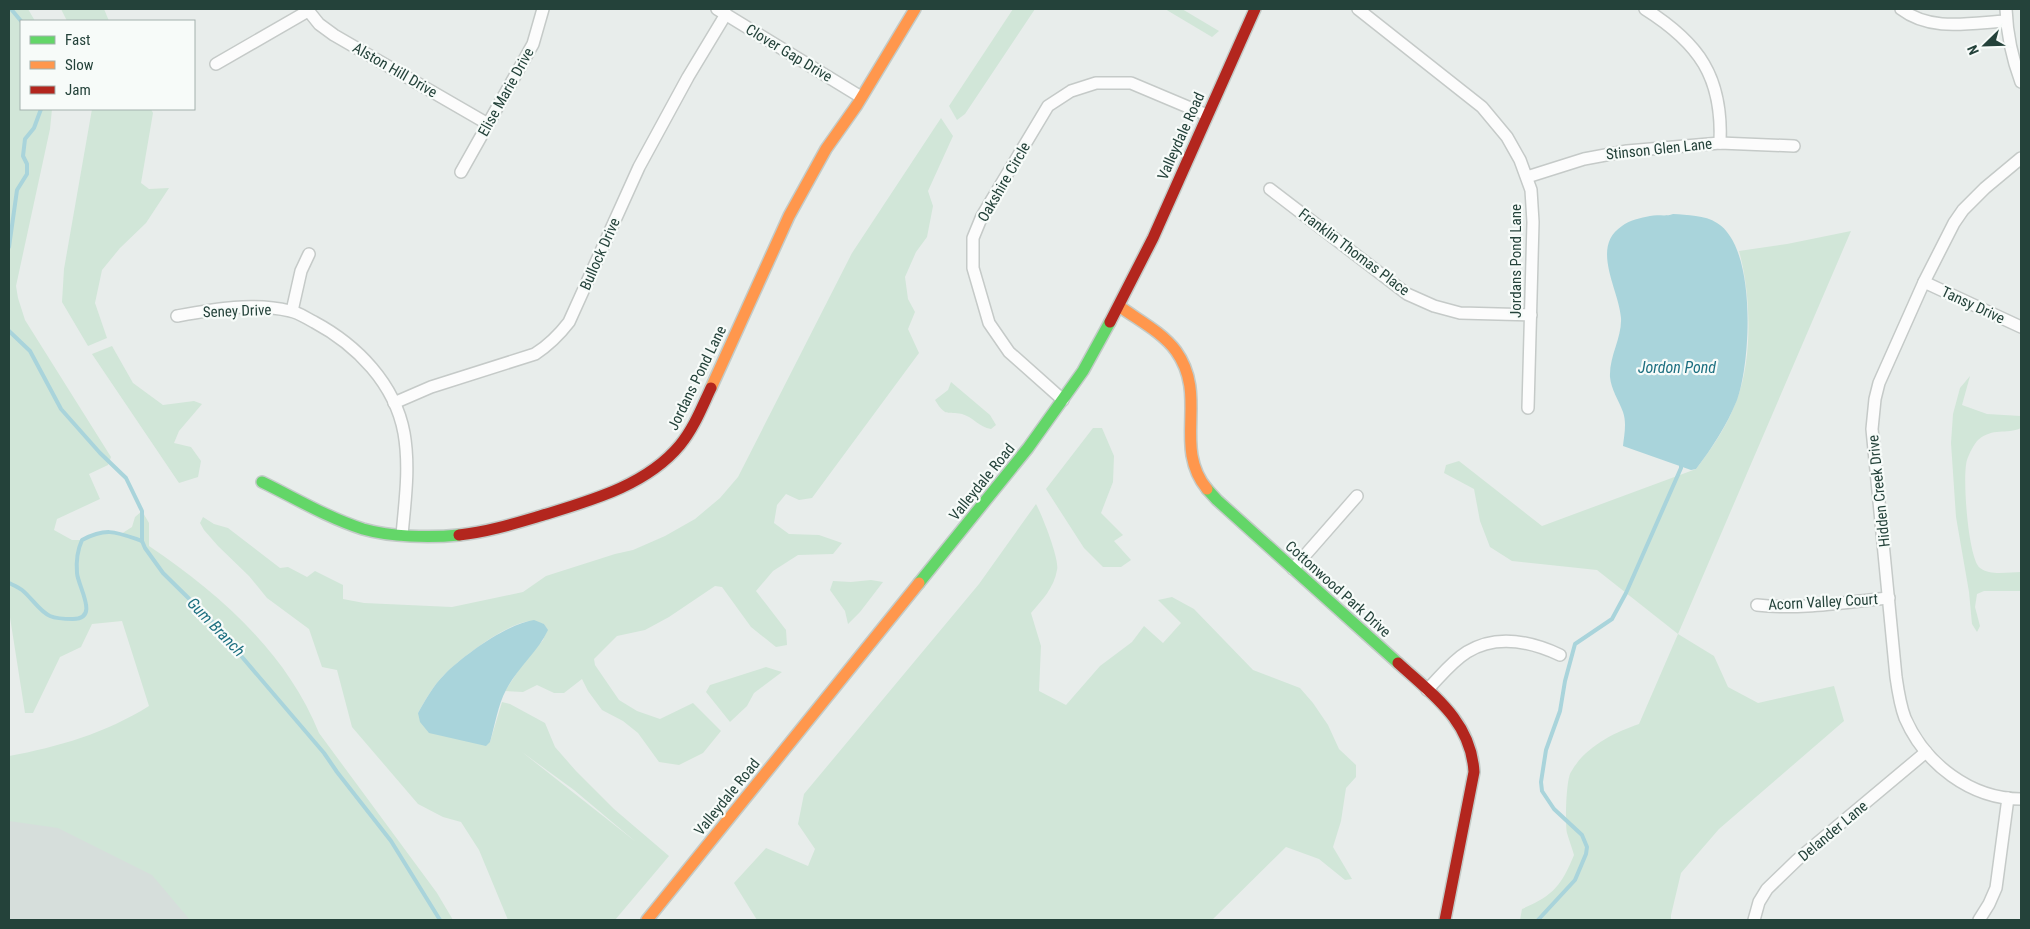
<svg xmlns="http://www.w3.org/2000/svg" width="2030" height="929" font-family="'Roboto Condensed',sans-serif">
<rect width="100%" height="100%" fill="#e8edeb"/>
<path fill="#d6dedb" d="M9,766l415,154h-415z"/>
<g fill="#d1e6d8" fill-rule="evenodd">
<path d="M9,9h19l7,12h-14v88h31l-2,20 -34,157 2,12 7,22 86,137 -3,8 -19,9 11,25 -43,20 -3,11 18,10h10l15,-8 24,2 11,-7 3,-10 7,-6 7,12v23c70,47 138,107 170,187l118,160 16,27h-263l-38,-45 -94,-47 -49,-7v-65c49,-9 97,-23 140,-50l-27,-85 -30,3 -11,23 -21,10 -27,56h-8l-16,-102z"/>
<path d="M61,9h43l5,12h-42z"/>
<path d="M1013,9h22l-70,105 -8,6 -8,-14z"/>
<path d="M1165,9h17l37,22 -7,6z"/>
<path d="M92,109h59l2,4 -12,70 8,6 20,-1 -23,35 -26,25 -18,22 -7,33 12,35 -19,8 -26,-44 2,-33z"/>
<path d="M941,118l12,18 -25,55 5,15 -6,31 -11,15 -11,25 3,22 7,13 -7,17 11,24 -107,145 -13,2 -13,-6 -9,11 -3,18 15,11 30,1 23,8 -9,11 -35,1 -25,16 -17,20 30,39 1,15 -11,2 -25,-20 -29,-40 -7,-1 -46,31 -24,13 -28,6 -23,23 1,6 24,35 18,11 23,8 33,-16 28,28 -18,22 -24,12 -20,-3 -21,-29 -15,-12 -21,-11 -14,-19 -6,-12 -18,14h-10l-17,-8 -14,7 -18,-1 17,-26 21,-25 4,-10 -3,-6c-6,-1 -14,-4 -19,-2 -23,5 -64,36 -81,53 -11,11 -18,24 -26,38l72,29 12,-40 8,2 35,19 10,24 21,24 38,38 55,47 -54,64h-107l-29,-70 -18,-28 -18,-5 -25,-13 -66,-77 -15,-57 -15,-3 -13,-38 -42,-31 -18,-22 -31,-30 -14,-16 -4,-7 3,-6 11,7 14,4 52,40 8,-1 19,10 8,-6 28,14v14l21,4 88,4 71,-15 23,-16 69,-22 18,-4 32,-14 30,-17 25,-21 18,-21 114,-224zM522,752l52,38 62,52z"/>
<path d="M1851,231l-173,403 36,22 14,31 30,16 76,-17 10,35 -125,108 -38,44 -10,42v5h-151l2,-11c32,-14 39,-23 52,-54 -2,-7 -5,-15 -7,-22 -2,-9 -1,-54 4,-61 14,-25 42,-39 68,-48l39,-90 -81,-64 -85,-9 -22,-14 -10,-26 -6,-32 -30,-16 2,-8 13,-4 83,65 154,-57c16,-21 32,-44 41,-70 16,-42 14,-105 2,-148l48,-7z"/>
<path d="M112,346l21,37 30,22 31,-4 8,3 -23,27 -5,12 17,4 10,14 -3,16 -19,6 -87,-129z"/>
<path d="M1970,376l-8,29 25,9 34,2v12c-15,7 -28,-1 -43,12 -4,4 -9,14 -11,20 -5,15 1,99 13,108 10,8 29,4 41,4v19h-37l-7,3 -2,13 5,19 -3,6 -5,-8 -3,-32 -13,-75 -5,-74 2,-29 7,-26z"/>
<path d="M951,382l39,33 6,10 -5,4c-12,-2 -18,-12 -29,-15 -15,-3 -16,4 -27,-14l13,-10z"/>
<path d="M1093,428h9l12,28 -1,26 -12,31 22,22 -9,6 17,19 -10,7h-18l-19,-19 -38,-59z"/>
<path d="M1036,504c6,11 24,56 21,66 -3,18 -15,30 -26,43l10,33 -2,45 27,14 34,-39 32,-24 12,-16 19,17 18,-20 -23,-23 14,-3 22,12 59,61 47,18 13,15 15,22 11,24 17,16v12l-10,11 -5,33 -8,26 19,32 -7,1 -26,-21 -33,-12 -74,73h-455l-23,-37 32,-35 42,18 7,-17 -17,-25 6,-30 175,-210z"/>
<path d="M871,580l12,2 -23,30 -12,12 -3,-13 -15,-21 3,-9 18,1z"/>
<path d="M766,667l16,5 -28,21 -7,13 -17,16 -24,-30 4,-7z"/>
</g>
<g fill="#a9d4db">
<path d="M1673,214c14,1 32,1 44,9 40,24 34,139 20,177 -10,25 -25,48 -41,69l-5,1 -68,-24c1,-10 4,-23 0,-34 -4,-11 -12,-23 -13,-35 -1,-21 12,-39 11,-59 -2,-29 -31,-71 1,-92 7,-6 19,-8 28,-10 8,-2 15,1 23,-2z"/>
<path d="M534,620l10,4 4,6c-10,22 -31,38 -42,60 -8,15 -11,35 -16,52l-4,4 -57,-13 -9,-11 -2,-9c8,-14 15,-27 26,-38 20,-20 63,-51 90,-55z"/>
</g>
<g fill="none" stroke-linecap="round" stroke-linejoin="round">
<g stroke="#a9d4db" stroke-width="4">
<path d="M11,9l10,12"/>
<path d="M9,247l8,-57 10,-16v-10l-4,-8 2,-17 9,-11 7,-19"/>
<path d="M9,331l21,20 31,58 39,44 26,25 16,33v30l3,7 18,25 67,66 1,5 93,109 13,19 54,69 49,79"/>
<path d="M9,583c4,2 9,4 13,7 9,7 18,22 28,26 7,3 15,3 23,3 27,0 5,-32 4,-46 -1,-12 0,-22 5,-33 25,-13 34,-8 60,1"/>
<path d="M1538,920l37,-40 11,-26 1,-7 -5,-12 -28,-26 -12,-18 -1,-9 5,-32 14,-39 5,-30 10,-37 37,-25 14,-26 55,-125v-5"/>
</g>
<defs>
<g id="street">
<path d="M307,9l12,15 15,11 154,89"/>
<path d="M717,9l144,88"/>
<path d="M1358,9l124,98 25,30 13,23 11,30 2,32 -5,186"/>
<path d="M1645,9c54,34 78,68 75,134"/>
<path d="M1901,9c30,23 69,14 105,12"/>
<path d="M2006,9c1,25 6,49 15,73"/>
<path d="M216,64l92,-53"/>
<path d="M2021,158l-36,30 -22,22 -9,13 -30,59 -45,101 -4,16 -3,30 24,248c2,14 4,28 9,41 20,46 66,81 116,81"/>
<path d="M461,172l72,-128 10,-35"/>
<path d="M1527,177l57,-18 43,-8 93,-8 74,3"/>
<path d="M1270,189l137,105 27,12 26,7 71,2"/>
<path d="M1924,282l97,45"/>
<path d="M292,311l9,-40 8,-17"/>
<path d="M177,316c38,-7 75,-14 113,-5 8,1 16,7 24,11 43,23 81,62 90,111 6,34 1,68 -2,102"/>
<path d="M1063,400l-54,-48 -20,-29 -16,-55v-30l9,-22 66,-110 23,-15 25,-8h35l76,32"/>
<path d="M394,403l37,-16 104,-33c14,-9 24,-19 34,-32l70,-155 49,-90 38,-63"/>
<path d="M1293,569l64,-73"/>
<path d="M1757,605c44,5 88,-3 132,-7"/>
<path d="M1427,690c13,-13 24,-28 40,-38 29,-18 63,-11 93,3"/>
<path d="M1754,920l5,-18 8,-13 30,-29 129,-108"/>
<path d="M1979,920l10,-16 7,-16 12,-90"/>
</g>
<g id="fast">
<path d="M262,482c33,16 66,36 101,47 28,8 67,9 96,6"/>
<path d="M1207,489l10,11 181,163"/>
<path d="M919,583l109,-135 55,-77 27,-49"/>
</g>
<g id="slow">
<path d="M1119,306c19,14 43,26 57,45 33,46 -4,95 31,138"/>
<path d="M711,388l78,-172 37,-67 31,-44 58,-96"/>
<path d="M647,920l272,-337"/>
</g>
<g id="jam">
<path d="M1110,322l43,-84 102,-229"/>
<path d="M459,535c28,-3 54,-11 81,-19 49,-15 106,-30 140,-71 14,-17 22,-38 31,-57"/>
<path d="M1398,663c35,32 73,58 76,109l-29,148"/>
</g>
</defs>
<use href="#street" stroke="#c5cac8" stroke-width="14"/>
<use href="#fast" stroke="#c3cbc8" stroke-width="14"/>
<use href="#slow" stroke="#c3cbc8" stroke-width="14"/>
<use href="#jam" stroke="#c3cbc8" stroke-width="14"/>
<use href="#street" stroke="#fcfcfc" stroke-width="11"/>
<use href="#fast" stroke="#63d668" stroke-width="11"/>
<use href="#slow" stroke="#ff974d" stroke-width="11"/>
<use href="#jam" stroke="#b3261e" stroke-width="11"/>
</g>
<g text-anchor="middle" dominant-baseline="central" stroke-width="4.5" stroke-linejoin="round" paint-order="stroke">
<g font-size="15" fill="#24423a" stroke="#f7fbf9">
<text transform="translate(789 53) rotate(31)">Clover Gap Drive</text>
<text transform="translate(395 70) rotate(30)">Alston Hill Drive</text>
<text transform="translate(506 92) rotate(-61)">Elise Marie Drive</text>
<text transform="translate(1181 136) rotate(-66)">Valleydale Road</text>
<text transform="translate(1659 149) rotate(-6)">Stinson Glen Lane</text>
<text transform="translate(1004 182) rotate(-60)">Oakshire Circle</text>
<text transform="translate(1354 252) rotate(37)">Franklin Thomas Place</text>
<text transform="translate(600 254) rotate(-66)">Bullock Drive</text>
<text transform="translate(1516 261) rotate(-90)">Jordans Pond Lane</text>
<text transform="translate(1973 305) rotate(25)">Tansy Drive</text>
<text transform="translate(237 311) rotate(-2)">Seney Drive</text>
<text transform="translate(697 378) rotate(-64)">Jordans Pond Lane</text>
<text transform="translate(982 482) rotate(-51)">Valleydale Road</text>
<text transform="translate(1879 491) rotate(-96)">Hidden Creek Drive</text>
<text transform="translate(1338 589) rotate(42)">Cottonwood Park Drive</text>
<text transform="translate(1823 602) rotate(-3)">Acorn Valley Court</text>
<text transform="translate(727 797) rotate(-51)">Valleydale Road</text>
<text transform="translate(1833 831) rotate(-40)">Delander Lane</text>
</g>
<g font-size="16" font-style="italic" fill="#1c6f80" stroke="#f7fbf9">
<text x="1677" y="367">Jordon Pond</text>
<text transform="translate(216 627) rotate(46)">Gum Branch</text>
</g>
</g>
<rect width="2030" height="929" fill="none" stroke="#24423a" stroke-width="20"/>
<rect x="20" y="20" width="175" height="90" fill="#f7fbf9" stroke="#a3b1ad"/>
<rect x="30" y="36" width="25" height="8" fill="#63d668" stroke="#a3b1ad"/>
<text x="65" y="45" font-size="15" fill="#24423a">Fast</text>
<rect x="30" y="61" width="25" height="8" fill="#ff974d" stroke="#a3b1ad"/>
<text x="65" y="70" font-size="15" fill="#24423a">Slow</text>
<rect x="30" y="86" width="25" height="8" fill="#b3261e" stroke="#a3b1ad"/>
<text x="65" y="95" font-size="15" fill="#24423a">Jam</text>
<g transform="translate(1985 45) rotate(247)" stroke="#f7fbf9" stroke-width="4" paint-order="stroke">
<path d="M0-4L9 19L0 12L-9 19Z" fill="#24423a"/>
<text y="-8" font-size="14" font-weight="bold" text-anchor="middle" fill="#24423a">N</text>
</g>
</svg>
